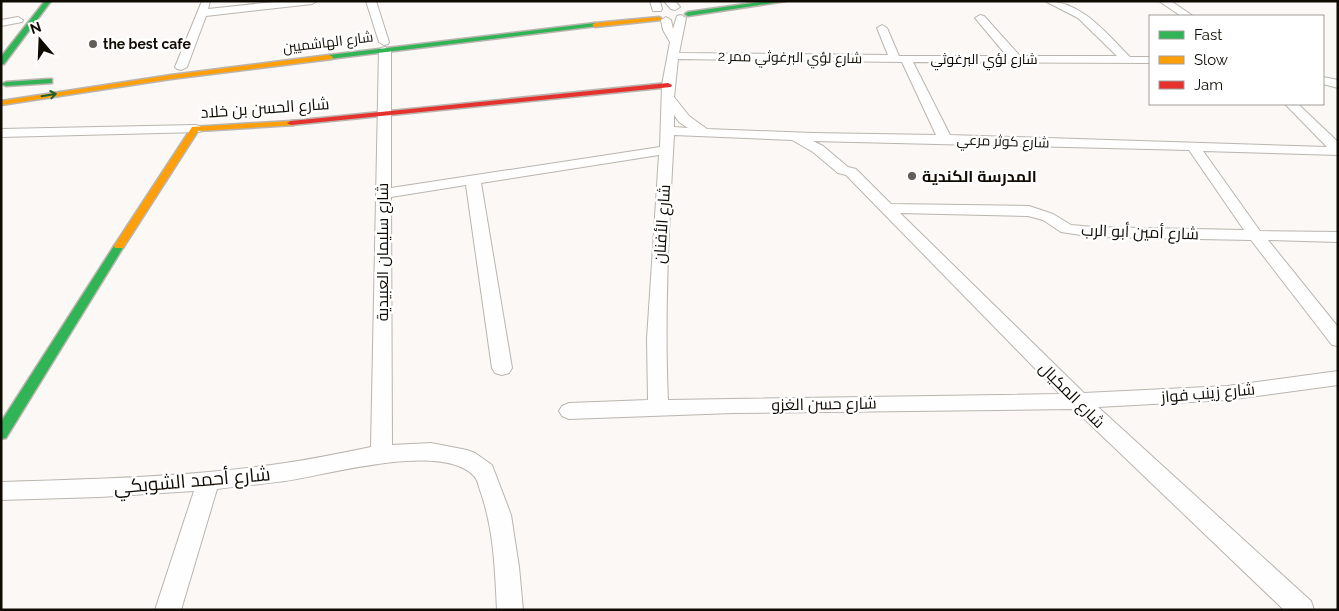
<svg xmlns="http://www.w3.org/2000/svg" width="1339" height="611" font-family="Raleway,Cairo,sans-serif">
<rect width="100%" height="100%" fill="#fbf8f5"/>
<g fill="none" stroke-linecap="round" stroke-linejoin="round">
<defs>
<g id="street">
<path d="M202,1h8l-2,8 75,-8h34l-5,3 -106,12 -19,51 -6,3 -4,-1 -2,-2z"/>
<path d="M366,1h10l13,41 -1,2 -4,1 -5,-3z"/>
<path d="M650,1h10l2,8 -1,2h-8z"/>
<path d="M664,1h11l5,6 -5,3 -4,-1z"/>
<path d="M1045,1c37,0 61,32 85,56h20v6l-237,-1 37,73 377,12 -42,-43h13l40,38v13l-135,-4 57,80 78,1v10l-70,-2 70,87v19l-6,-1 -81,-105 -157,-3 -33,-5 -18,-12 -15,-4 -128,-3 184,180 143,-7 111,-15v14l-111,15 -129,7 213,194 3,9h-30l-210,-201 -341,4 -164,6 -7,-3 -3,-5 3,-5 7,-3 79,-3 -1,-61 12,-184 -178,28 31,185 -3,5 -7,2 -7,-2 -3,-5 -26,-183 -75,12 1,248 39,-2 36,7 8,3 17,12 19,50 8,52 4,43h-26c-2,-40 -3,-79 -16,-117 -2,-5 -3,-13 -7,-17 -32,-35 -147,-1 -189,5 -23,3 -46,5 -68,8l-36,121h-26l39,-119 -94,6 -99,3v-18c95,-3 190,-5 284,-19 28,-4 57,-10 86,-16l8,-397 2,-2 4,-1 6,3v138l269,-41 2,-62 8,-43 -7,-12 -2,-10 5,-3 5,3 2,9 4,-13 4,-1 5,3 -7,35 209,2 -11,-27 5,-3 5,3 12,28h108l-32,-38 5,-3 4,1 36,40h97l-39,-38zM678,59l224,3 34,73 -124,-2 -105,-4 -18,-13 -15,-19zM674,115l5,7 9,6 -14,-1zM674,135l118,5 21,12 25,21 8,2 214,219 -392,6c-4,-89 1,-177 6,-265zM813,141l376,9 55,80 -150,-3 -23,-2 -18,-11 -24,-8 -138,-2 -35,-35 -8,-2 -25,-21z"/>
<path d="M1159,1h12l22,15h-12z"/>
<path d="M18,17l5,3 -1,2 -21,4v-6z"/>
<path d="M1323,77l15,3v8l-15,-4z"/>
<path d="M195,125l5,1 2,3 -2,3 -199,5v-8z"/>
</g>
<g id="fast">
<path d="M45,1h6l-47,63h-3v-7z"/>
<path d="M767,1h19l-98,15 -3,-2 3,-2z"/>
<path d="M595,23l3,2 -1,1 -268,33 -4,-2 4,-2z"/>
<path d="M49,79h3v4l-46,3 -4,-2 4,-2z"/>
<path d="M119,243l5,3 -118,192 -5,1v-17l113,-176z"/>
</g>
<g id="slow">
<path d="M659,17l2,1v2l-66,7 -3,-2 3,-2z"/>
<path d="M329,55l4,2 -1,2 -161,20 -170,26v-4l170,-26z"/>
<path d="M291,121h3v4l-96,6 -75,117h-8l-1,-2 78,-119z"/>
</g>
<path id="jam" d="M668,83l4,2 -1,2 -380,38 -4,-2 4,-2z"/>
</defs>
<use href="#street" stroke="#bab5af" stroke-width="2"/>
<use href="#fast" stroke="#bab5af" stroke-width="3"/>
<use href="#slow" stroke="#bab5af" stroke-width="3"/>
<use href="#jam" stroke="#bab5af" stroke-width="3"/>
<use href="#street" fill="#fefefe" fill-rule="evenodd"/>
<use href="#fast" fill="#30b455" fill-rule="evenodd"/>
<use href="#slow" fill="#ff9f0a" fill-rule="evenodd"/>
<use href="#jam" fill="#e5322d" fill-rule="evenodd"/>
</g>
<defs><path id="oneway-shaft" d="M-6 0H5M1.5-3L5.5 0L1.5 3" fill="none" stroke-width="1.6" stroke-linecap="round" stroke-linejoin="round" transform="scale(1.25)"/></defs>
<use stroke="#20602c" href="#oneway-shaft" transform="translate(49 95) rotate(-9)"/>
<g fill="#625e57" stroke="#fff" stroke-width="2">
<circle cx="93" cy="44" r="5"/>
<circle cx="912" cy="176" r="5"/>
</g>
<g text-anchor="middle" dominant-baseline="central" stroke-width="5" stroke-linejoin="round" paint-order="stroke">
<g font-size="14" fill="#100b02" stroke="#fff">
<text transform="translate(328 42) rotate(-7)">شارع الهاشميين</text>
<text transform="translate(790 57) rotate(1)">شارع لؤي البرغوثي ممر 2</text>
<text x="984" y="59">شارع لؤي البرغوثي</text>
<text transform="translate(1003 141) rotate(2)">شارع كوثر مرعي</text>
</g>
<g font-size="14" font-weight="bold" fill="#100b02" stroke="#fff" text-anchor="start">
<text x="103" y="44">the best cafe</text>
</g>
<g font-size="16" fill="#100b02" stroke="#fff">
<text transform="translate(265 108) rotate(-4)">شارع الحسن بن خلاد</text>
<text transform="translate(662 224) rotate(-86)">شارع الأفنان</text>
<text transform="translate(1140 232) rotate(2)">شارع أمين أبو الرب</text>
<text transform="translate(382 252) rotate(-90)">شارع سليمان العبيدية</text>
<text transform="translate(1208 393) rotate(-5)">شارع زينب فواز</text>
<text transform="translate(1072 395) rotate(45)">شارع المكيال</text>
<text transform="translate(824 404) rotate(-1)">شارع حسن الغزو</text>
</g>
<g font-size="16" font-weight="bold" fill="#100b02" stroke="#fff" text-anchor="start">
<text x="922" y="176">المدرسة الكندية</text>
</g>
<g font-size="19" fill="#100b02" stroke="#fff">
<text transform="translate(192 480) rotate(-5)">شارع أحمد الشوبكي</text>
</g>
</g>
<rect width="1339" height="611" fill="none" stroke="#100b02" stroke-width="5"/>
<rect x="1149" y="15" width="175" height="90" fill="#ffffff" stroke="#9f9d9a"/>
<rect x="1159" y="31" width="25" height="8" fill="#30b455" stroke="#9f9d9a"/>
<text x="1194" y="40" font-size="15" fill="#100b02">Fast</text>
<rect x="1159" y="56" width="25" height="8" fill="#ff9f0a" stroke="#9f9d9a"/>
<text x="1194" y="65" font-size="15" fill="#100b02">Slow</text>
<rect x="1159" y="81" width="25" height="8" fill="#e5322d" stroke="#9f9d9a"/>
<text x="1194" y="90" font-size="15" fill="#100b02">Jam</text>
<g transform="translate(40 40) rotate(341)" stroke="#ffffff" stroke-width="4" paint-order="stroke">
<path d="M0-4L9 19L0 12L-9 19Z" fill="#100b02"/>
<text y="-8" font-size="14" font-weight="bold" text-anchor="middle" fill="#100b02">N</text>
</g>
</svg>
